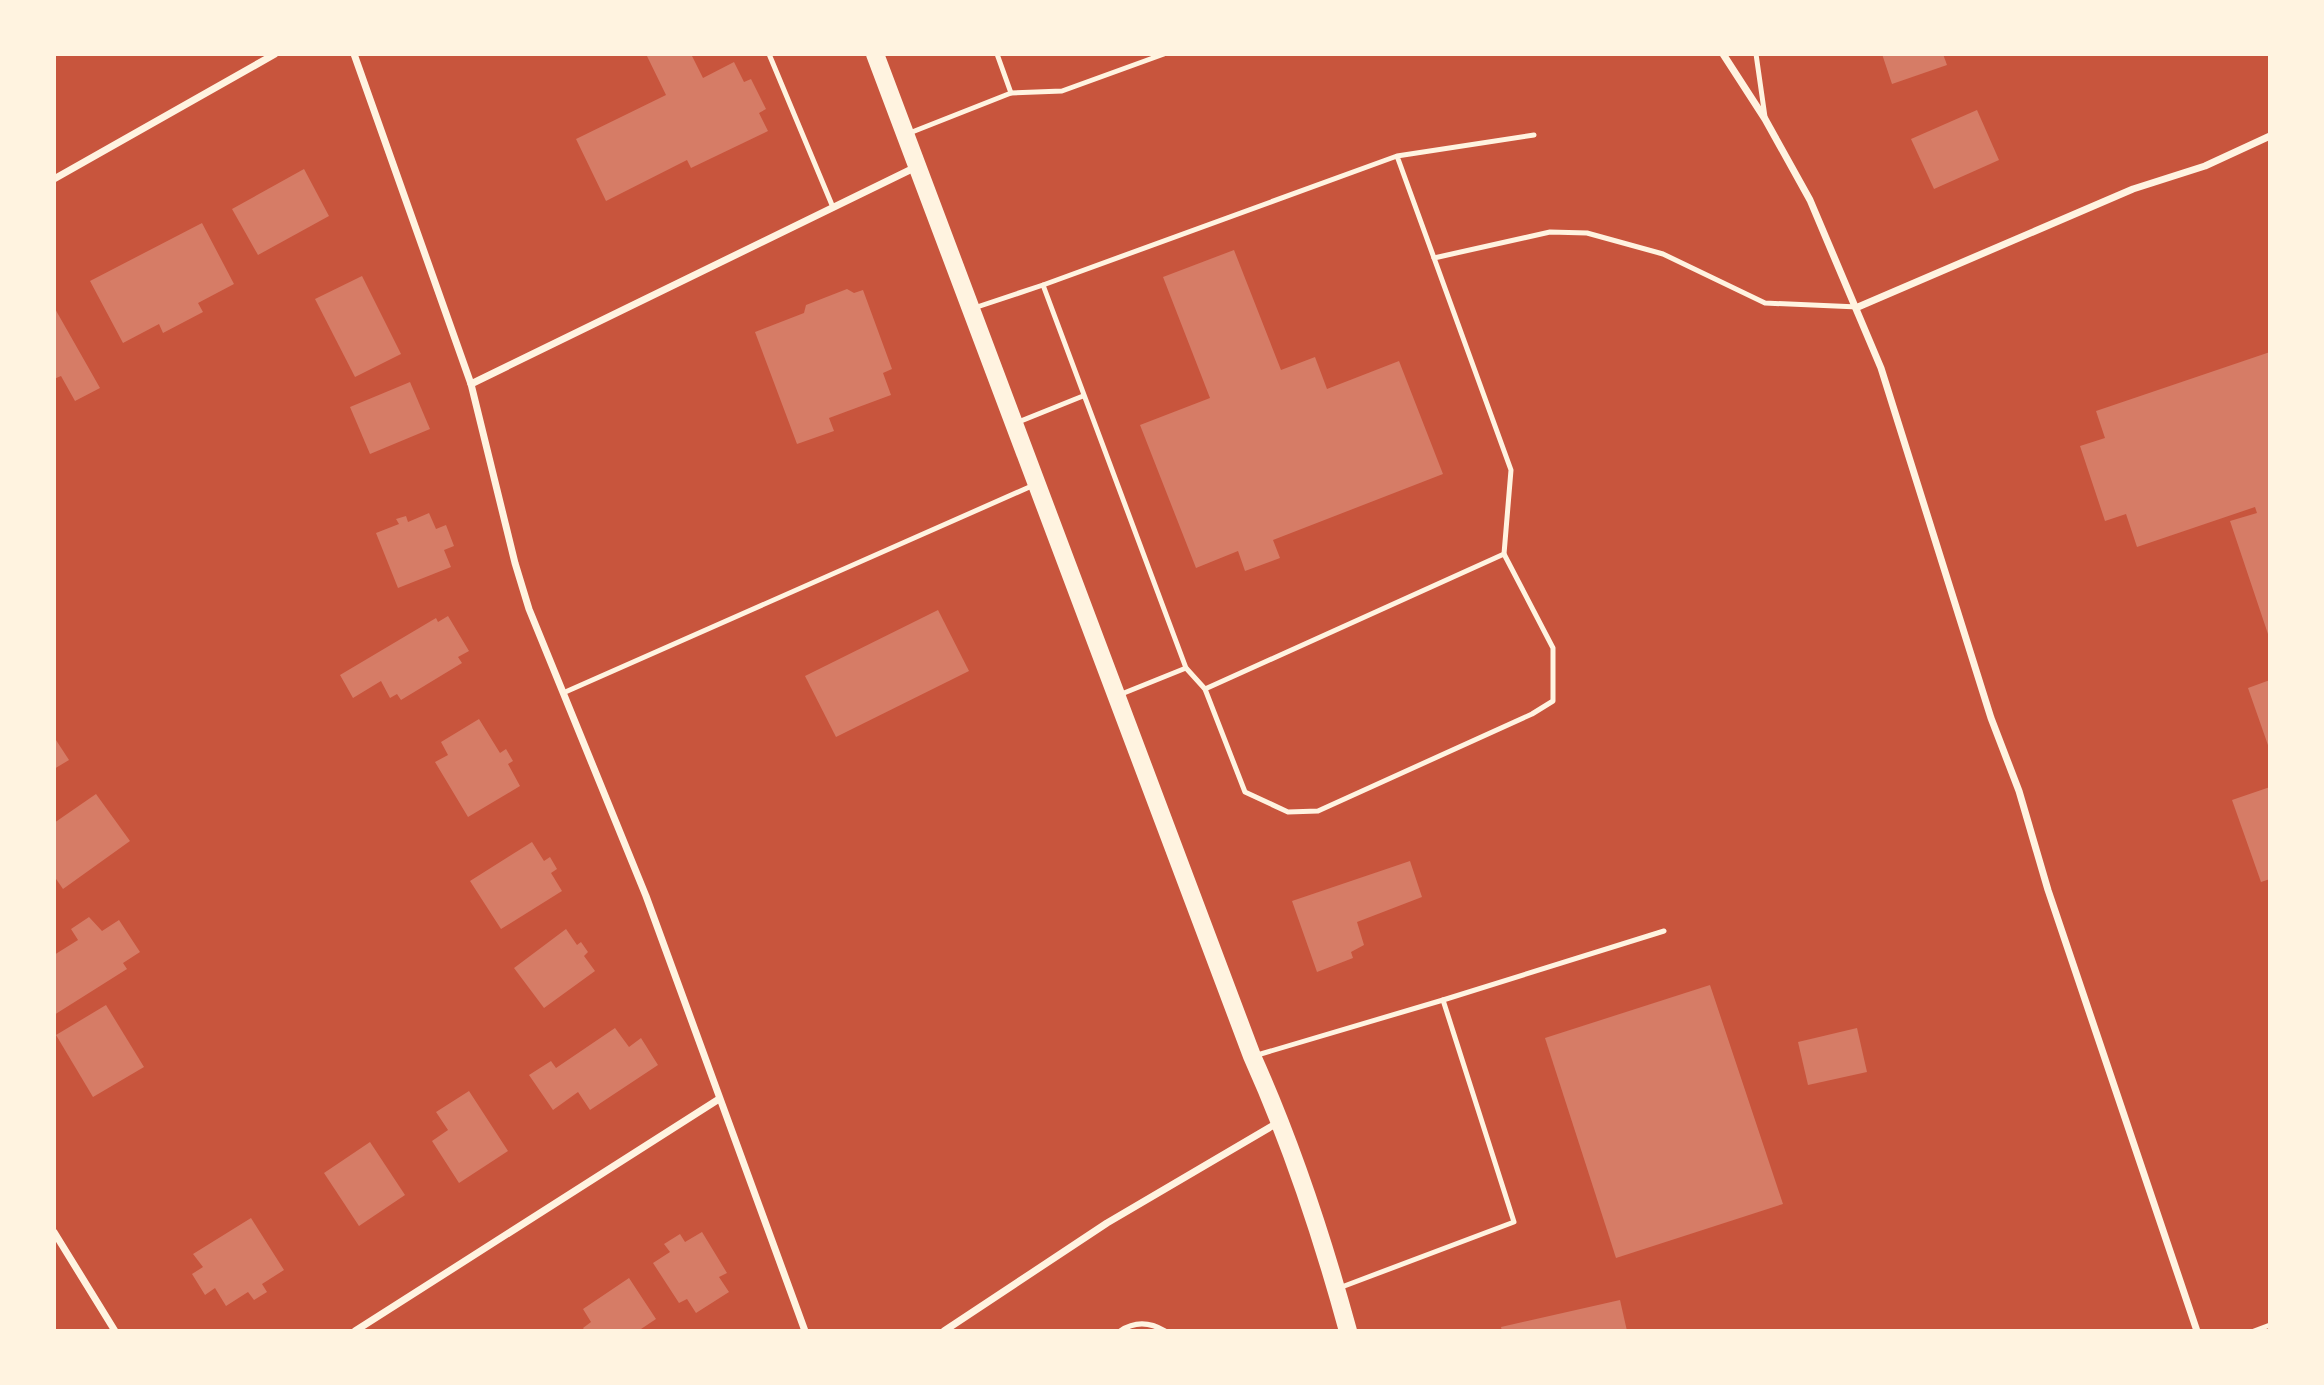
<svg xmlns="http://www.w3.org/2000/svg" width="2324" height="1385" font-family="'Nunito Sans',sans-serif">
<rect width="100%" height="100%" fill="#c8553d"/>
<g fill="#d67c66">
<path d="M646,54h45l12,24 31,-16 10,20 7,-3 15,30 -7,4 9,18 -77,37 -4,-8 -81,41 -30,-62 90,-44z"/>
<path d="M1882,54h61l4,11 -55,19z"/>
<path d="M1977,110l22,50 -65,29 -23,-50z"/>
<path d="M304,169l25,47 -71,39 -26,-46z"/>
<path d="M202,223l32,61 -36,19 5,9 -40,21 -4,-9 -36,19 -33,-62z"/>
<path d="M1234,250l47,120 34,-13 12,32 72,-28 44,113 -170,66 7,18 -35,13 -7,-20 -42,17 -56,-143 70,-27 -47,-121z"/>
<path d="M362,276l39,78 -46,23 -40,-78z"/>
<path d="M847,289l7,4 9,-3 29,79 -9,4 8,22 -62,23 5,13 -37,13 -42,-112 49,-19 2,-8z"/>
<path d="M54,307l46,81 -25,13 -14,-25 -7,3z"/>
<path d="M2270,352v285h-1l-39,-116 27,-8 -2,-6 -118,40 -11,-33 -21,7 -25,-75 25,-8 -9,-27z"/>
<path d="M410,382l20,47 -60,25 -20,-47z"/>
<path d="M429,513l7,16 10,-4 8,21 -10,4 7,17 -53,21 -22,-55 23,-9 -3,-5 10,-3 2,6z"/>
<path d="M938,610l31,61 -133,66 -31,-61z"/>
<path d="M448,616l21,35 -11,6 4,6 -61,37 -4,-6 -7,4 -9,-17 -28,17 -13,-23 96,-57 2,4z"/>
<path d="M2270,680v68h-1l-21,-60z"/>
<path d="M479,719l21,34 6,-4 7,12 -5,3 12,22 -52,31 -33,-55 13,-7 -7,-13z"/>
<path d="M54,737l15,23 -15,9z"/>
<path d="M2270,787v92l-9,3 -29,-82z"/>
<path d="M96,794l34,47 -67,48 -9,-13v-53z"/>
<path d="M532,842l12,19 6,-4 7,12 -6,4 11,18 -61,38 -31,-48z"/>
<path d="M1410,861l12,36 -65,25 7,23 -13,7 2,6 -36,14 -25,-71z"/>
<path d="M89,917l13,14 17,-11 21,32 -17,11 4,6 -73,46v-60l24,-15 -7,-11z"/>
<path d="M566,929l11,16 4,-3 7,10 -4,4 11,15 -51,37 -30,-40z"/>
<path d="M1710,985l73,219 -167,54 -71,-220z"/>
<path d="M106,1005l38,62 -51,30 -37,-62z"/>
<path d="M615,1028l14,19 12,-9 17,27 -68,45 -12,-18 -25,18 -24,-35 22,-14 5,7z"/>
<path d="M1857,1028l10,44 -59,13 -10,-43z"/>
<path d="M469,1091l39,60 -49,32 -27,-42 16,-11 -12,-18z"/>
<path d="M370,1142l35,53 -46,31 -35,-53z"/>
<path d="M251,1218l33,52 -22,14 5,8 -13,8 -6,-8 -22,14 -11,-18 -10,7 -13,-21 11,-7 -10,-13z"/>
<path d="M702,1232l25,41 -8,4 10,15 -33,21 -9,-14 -8,4 -26,-40 17,-11 -6,-8 16,-10 5,8z"/>
<path d="M629,1278l27,41 -18,12h-53l-2,-3 8,-6 -8,-13z"/>
<path d="M1620,1300l7,31h-125l-1,-4z"/>
</g>
<g fill="none" stroke-linecap="round" stroke-linejoin="round">
<g stroke="#fff3e0" stroke-width="5">
<path d="M769,54l63,151"/>
<path d="M997,54l14,39"/>
<path d="M1756,54l9,63"/>
<path d="M907,134l104,-41 51,-2 102,-37"/>
<path d="M1397,156l114,314 -7,84 49,94v53l-21,13 -214,97 -30,1 -43,-20 -40,-103 -19,-21 -143,-383 354,-129 137,-21"/>
<path d="M1434,258l116,-26 37,1 76,21 102,49 93,4"/>
<path d="M974,308l69,-23"/>
<path d="M1016,423l67,-27"/>
<path d="M1205,689l299,-135"/>
<path d="M563,693l471,-208"/>
<path d="M1119,695l67,-27"/>
<path d="M1443,1000l221,-69"/>
<path d="M1254,1056l189,-56 71,222 -175,66"/>
<path d="M1120,1331c15,-10 30,-9 45,0"/>
<path d="M2254,1331l16,-6"/>
</g>
<g stroke="#fff3e0" stroke-width="7">
<path d="M354,54l117,330 44,179 14,46 117,287 159,435"/>
<path d="M1723,54l42,65 45,81 71,168 110,350 28,73 29,99 149,441"/>
<path d="M54,179l221,-125"/>
<path d="M1858,307l275,-118 72,-23 65,-30"/>
<path d="M471,384l445,-217"/>
<path d="M54,1232l61,99"/>
<path d="M355,1331l364,-232"/>
<path d="M944,1331l163,-108 172,-101"/>
</g>
<path stroke="#fff3e0" stroke-width="18" d="M875,54l377,1002c40,89 70,180 96,275"/>
</g>
<rect width="2324" height="1385" fill="none" stroke="#fff3e0" stroke-width="112"/>
</svg>
